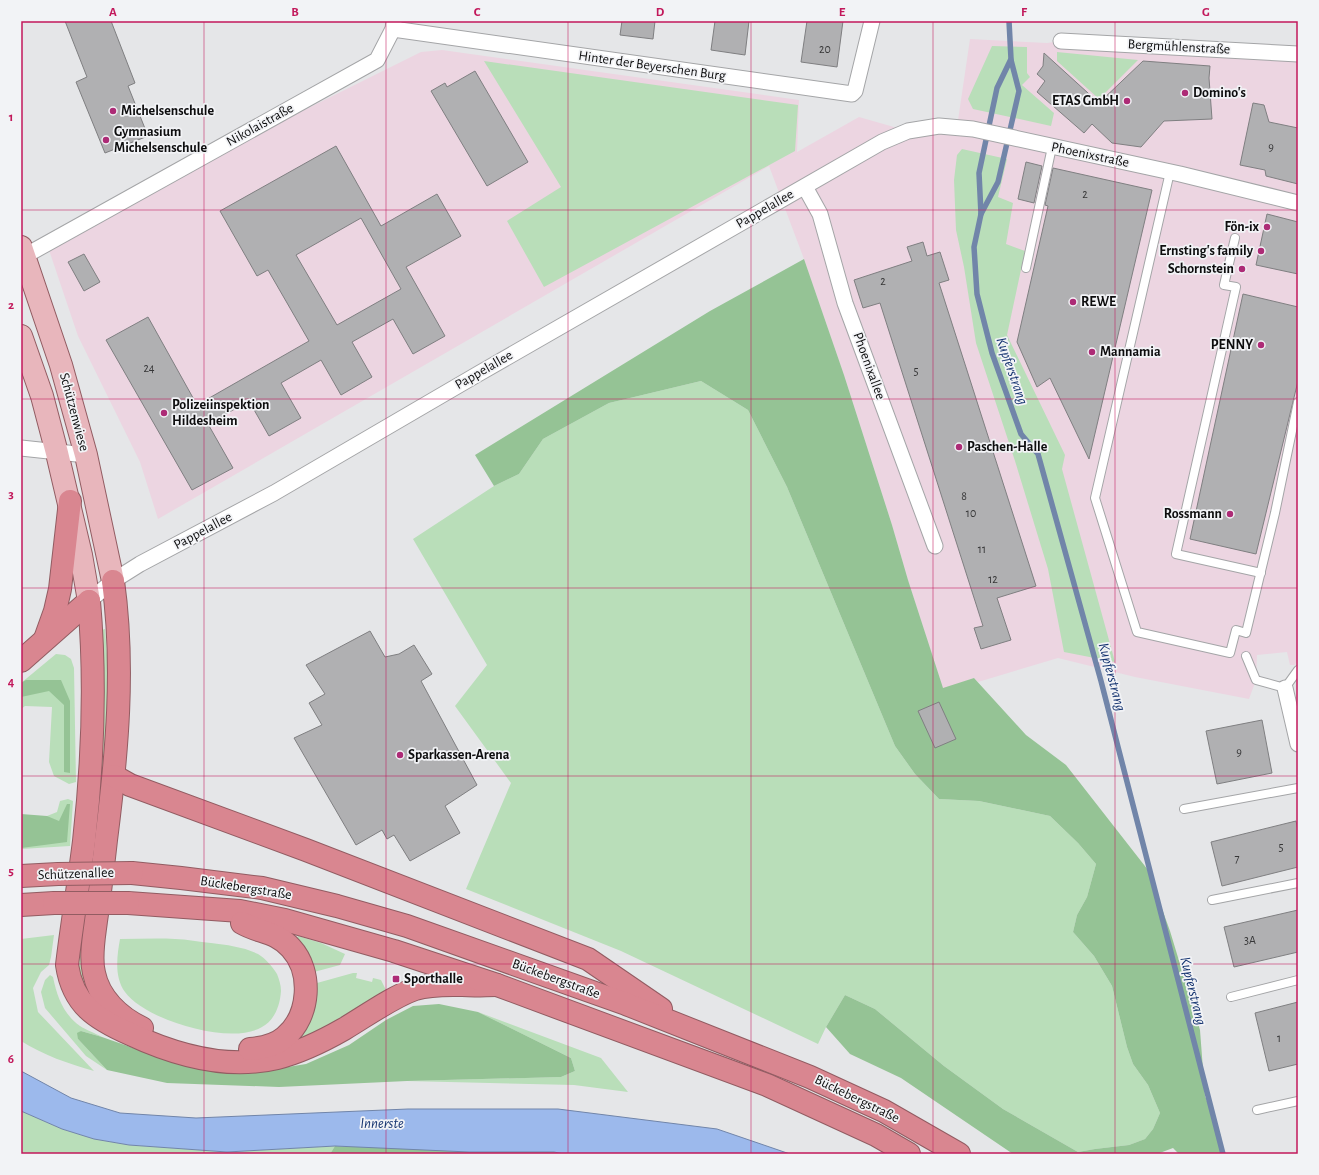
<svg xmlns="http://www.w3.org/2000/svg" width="1319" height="1175" font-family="'Alegreya Sans',sans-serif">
<rect width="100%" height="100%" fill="#e5e6e8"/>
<path fill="#ecd5e1" d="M970,39l77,4 14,-2 237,13v604l-3,7h-5l-3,-13 -30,3 -1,25 -7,19 -114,-22 -77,-19 -80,24 -4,-4 -31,11 -35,-109 -16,-55 -48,-150 -40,-116 -35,-93 -611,353 -18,-57 -62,-126 -29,-86 199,-112 173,-86 21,-2 357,50 -2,52 62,-35 49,14 49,-4z"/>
<g fill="#b9deb9">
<path d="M992,46l35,1v26l3,4 -8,8 32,28 -3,13 -78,-17 -5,-10z"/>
<path d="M1057,52l81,8 -39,39 -42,-38z"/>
<path d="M484,61l314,44 -3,46 -251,136 -37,-66 54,-34z"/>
<path d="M962,149l45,10 -9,38 15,6 -7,41 19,7 -18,84 58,120 -3,14 53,193 -51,-10 -16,-83 -33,-108 -39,-118 -12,-76 -8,-37 -2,-50 3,-25z"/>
<path d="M701,381l47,29 39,77 108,259 20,28 24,25 40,2 71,15 28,27 18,21 -9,33 -10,18 -4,17 21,24 18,30 15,61 6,17 15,21 12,28 -7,16 -8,10 -16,6 -34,4 -17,3 -75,-43 -59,-43 -69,-57 -30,-14 -19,32 -8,17 -197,-93 -155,-62 45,-106 -56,-77 32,-41 -74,-126 81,-53 25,-12 24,-35 66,-36z"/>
<path d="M105,629l3,39 -1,78 -23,232 4,14 8,11 -18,-22 -1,-38 20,-312z"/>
<path d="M56,654l9,1 6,4 3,9 2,114 -7,2 -15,-8 -5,-14 3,-55 -27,-1 -4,3v-26z"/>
<path d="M68,799l5,2 -3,45 -49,3v-8l26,-25 10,-4 3,-11z"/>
<path d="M54,935l-3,22 -2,8 -8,7 -8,16 5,24 56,59c-25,-7 -51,-16 -73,-30v-102z"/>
<path d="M298,936l23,7 24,11 -5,11 -26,7 -18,-33z"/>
<path d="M120,939c18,0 37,-1 55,0 12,0 24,3 36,4 16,2 33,4 47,11 8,5 14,12 19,20 2,5 4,11 4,17 -1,14 -6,29 -19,36 -31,19 -117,-7 -137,-35 -11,-15 -8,-36 -5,-53z"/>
<path d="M353,973h4l-1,5 16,4 1,-4 8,2 6,12 -79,47 -6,-2 14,-32 1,-22z"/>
<path d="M50,975l3,2c4,19 10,37 27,49 6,4 15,7 22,11l-21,-6 -3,8 29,31 -21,-14 -41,-48 -4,-16 4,-12z"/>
<path d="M478,1012l123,46 27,34 -54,-7 -167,-4 154,-4 14,-6 -4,-13z"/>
<path d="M21,1111l41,18 32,10 35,6 98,7 108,-6 -5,8h-309z"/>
</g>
<g fill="#95c395">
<path d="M804,259l40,116 48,150 16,55 35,108 31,-10 52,57 40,30 82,105 22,61 30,99 5,66 16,40 1,18h-43l-6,-6 -16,6h-144l-112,-76 -51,-24 -24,-27 19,-32 30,14 69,57 59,43 75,43 17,-3 34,-4 16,-6 8,-10 7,-16 -12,-28 -15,-21 -6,-17 -15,-61 -18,-30 -21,-24 4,-17 10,-18 9,-33 -18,-21 -28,-27 -71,-15 -40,-2 -24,-25 -20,-28 -108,-259 -39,-77 -47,-29 -92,22 -66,36 -24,35 -25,12 -19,-31 235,-144z"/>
<path d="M26,680h35l9,21v72l-6,-1v-67l-15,-14 -28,6v-14z"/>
<path d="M67,804h3l-3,38 -46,6v-34l26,2 12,5z"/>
<path d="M439,1004l39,8 93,46 4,13 -14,6 -154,4 -128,6 -112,-4 -60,-13 -29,-31 -1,-6 4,-2 21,6 77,27 34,7 38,2 55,-9 43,-19 37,-25 27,-14z"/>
<path d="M335,1146l219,6 10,2h-234z"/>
</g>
<path fill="#9cb9ec" stroke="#7185a9" d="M21,1071l50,27 49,15 76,5 212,-9h150l159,20 73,25h-226l-10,-2h-85l-134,-6 -108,6 -98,-7 -35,-6 -32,-10 -41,-18z"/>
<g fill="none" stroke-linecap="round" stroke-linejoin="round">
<g stroke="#7185a9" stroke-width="5.5">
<path d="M1009,21l2,38 -14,29 -18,85 2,41 -7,33 3,47 15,59 29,81 17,20 63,227 122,473"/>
<path d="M981,214l17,-32 21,-91 -8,-31"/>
</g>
</g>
<g fill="#b0b0b2" stroke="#7f7f81" fill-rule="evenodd">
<path d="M65,21h46l24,62 -7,3 20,50 -43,17 -29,-71 11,-5z"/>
<path d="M622,21h33l-2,18 -33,-4z"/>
<path d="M715,21h34l-4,34 -34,-5z"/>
<path d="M807,21h36l-6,46 -36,-5z"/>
<path d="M1044,53l55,50 44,-42 67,5 -1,12 3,41 -48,2 -23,26 -29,-4 -20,-19 -8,9 -47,-41 8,-11 -8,-7 6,-8z"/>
<path d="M475,71l53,91 -41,24 -56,-95 14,-8 2,4z"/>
<path d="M1253,103l11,2 5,17 29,6v56l-32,-8 -1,-6 -25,-5z"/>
<path d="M336,146l45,80 56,-32 24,42 -55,31 39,69 -32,18 -20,-35 -41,23 20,35 -31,18 -20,-35 -40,23 20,35 -32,18 -20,-35 -41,23 25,44 -41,22 -86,-150 42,-23 49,88 112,-64 -41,-71 -11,6 -37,-65zM361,218l40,71 -64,36 -41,-70z"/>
<path d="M1026,162l16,4 -8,37 -16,-4z"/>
<path d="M1053,168l99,22 -63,269 -39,-81 -13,9 -20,-45 31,-136 -3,-1z"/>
<path d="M1267,214l31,8v52l-42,-9z"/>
<path d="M923,242l4,14 13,-4 9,28 -10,3 97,303 -39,12 14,42 -30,9 -7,-21 9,-2 -103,-323 -17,5 -9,-28 58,-19 -5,-14z"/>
<path d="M84,254l16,28 -16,9 -16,-29z"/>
<path d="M1243,294l55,13v74l-42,173 -66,-15z"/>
<path d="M370,631l15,26 14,-3 15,-9 18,29 -11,7 56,104 -32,21 15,27 -50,28 -16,-26 -7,4 -5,-9 -26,15 -62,-107 28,-13 -13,-22 16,-9 -19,-29z"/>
<path d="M939,702l17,37 -21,9 -17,-37z"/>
<path d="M1262,720l10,53 -55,11 -11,-53z"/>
<path d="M1296,821l2,10v36l-76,19 -11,-44z"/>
<path d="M1298,910v42l-64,15 -10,-40z"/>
<path d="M1298,1002v62l-29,7 -14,-58z"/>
</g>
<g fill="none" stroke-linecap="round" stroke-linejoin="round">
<defs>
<g id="lane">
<path d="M1170,172l-75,326 42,134 93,21 6,-23 10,3 29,-120 23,-111"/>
<path d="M1235,238l-11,47 12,2 -60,267 85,19"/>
<path d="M1026,268l26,-121"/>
<path d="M1246,656l10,24 29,8 13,-18"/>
<path d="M1184,809l114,-21"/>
<path d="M1212,900l86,-17"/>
<path d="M1231,997l67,-17"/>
<path d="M1257,1110l41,-9"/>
</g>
<g id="street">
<path d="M393,29l459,65 3,-3 17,-70"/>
<path d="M1061,41l237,13"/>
<path d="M805,187l15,27 25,89 90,243"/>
<path d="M21,258l356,-198 16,-31 1,-8"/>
<path d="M21,448l65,7"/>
<path d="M89,601l24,-20 27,-17 134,-71 204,-119 404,-232 26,-11 31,-5 34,3 207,45 118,29"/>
<path d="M1285,688l13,56"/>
</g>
<g id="primary">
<path d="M21,247l40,118 25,90 27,126"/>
<path d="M21,336l21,60 15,57 24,102 8,46"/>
</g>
<g id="highway">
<path d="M113,581c12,86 4,173 -7,259 -3,27 -6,54 -10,81 -2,16 -6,36 -2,52 5,25 25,44 48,55"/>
<path d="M89,601c7,80 4,160 -5,240 -5,41 -12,82 -17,124 6,40 29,54 63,69 45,21 98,36 147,24 24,-6 46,-17 67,-29 22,-13 48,-32 71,-40 16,-5 32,-4 48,-4 11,1 23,0 34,0"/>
<path d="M45,639l10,-28 5,-22 10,-88"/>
<path d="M21,661l68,-60"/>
<path d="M114,776l16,9 176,65 282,109 73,50"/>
<path d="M132,873l49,5 81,10 75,18 70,20 219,78 184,73 74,34 75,43"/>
<path d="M21,876l37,-2"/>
<path d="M128,903l112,8 45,9 109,31 103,34 270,100 109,50 33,19"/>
<path d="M21,905l33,-2"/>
<path d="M242,923c17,10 34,8 49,25 22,24 19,68 -6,89 -9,8 -23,11 -35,12"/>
</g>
</defs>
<use href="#lane" stroke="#a4a5a7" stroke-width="10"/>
<use href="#street" stroke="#a4a5a7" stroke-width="17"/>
<use href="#primary" stroke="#925c62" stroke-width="24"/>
<use href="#highway" stroke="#925c62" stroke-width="24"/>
<use href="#lane" stroke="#fff" stroke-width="8"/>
<use href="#street" stroke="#fff" stroke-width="15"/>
<use href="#primary" stroke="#e8b6bc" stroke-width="22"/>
<use href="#highway" stroke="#d98690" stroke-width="22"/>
<defs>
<g id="highway-bridge">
<path d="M58,874l74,-1"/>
<path d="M54,903h74"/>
</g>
</defs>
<use href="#highway-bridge" stroke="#925c62" stroke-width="24" stroke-linecap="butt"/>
<use href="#highway-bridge" stroke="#d98690" stroke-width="22"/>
</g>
<path fill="none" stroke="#c2185b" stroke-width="1" stroke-opacity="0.55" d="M204,21v1133M386,21v1133M568,21v1133M751,21v1133M933,21v1133M1115,21v1133M21,210h1277M21,399h1277M21,588h1277M21,776h1277M21,964h1277"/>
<g fill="#ad2b76" stroke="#f2f3f6" stroke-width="1.5">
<circle cx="1185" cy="93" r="4"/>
<circle cx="1127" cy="101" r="4"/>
<circle cx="113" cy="111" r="4"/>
<circle cx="106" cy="140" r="4"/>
<circle cx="1267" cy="227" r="4"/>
<circle cx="1261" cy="251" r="4"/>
<circle cx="1242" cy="269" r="4"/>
<circle cx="1073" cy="302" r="4"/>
<circle cx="1261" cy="345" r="4"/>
<circle cx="1092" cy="352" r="4"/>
<circle cx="164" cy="413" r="4"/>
<circle cx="959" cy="447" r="4"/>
<circle cx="1230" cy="514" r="4"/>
<circle cx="400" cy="755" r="4"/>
<rect x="392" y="975" width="8" height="8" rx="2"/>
</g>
<g text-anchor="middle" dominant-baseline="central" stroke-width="3.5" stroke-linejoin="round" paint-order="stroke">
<g font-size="12" fill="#363637">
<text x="825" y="49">20</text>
<text x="1271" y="147">9</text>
<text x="1085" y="194">2</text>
<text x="883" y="281">2</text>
<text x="149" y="368">24</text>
<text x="916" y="371">5</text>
<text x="964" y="496">8</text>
<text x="971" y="513">10</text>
<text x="982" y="549">11</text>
<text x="993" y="579">12</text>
<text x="1239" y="752">9</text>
<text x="1281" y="847">5</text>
<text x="1237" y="858">7</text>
<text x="1250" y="940">3A</text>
<text x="1279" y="1038">1</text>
</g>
<g font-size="14" fill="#0d0d0e" stroke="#f2f3f6">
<text transform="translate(1179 47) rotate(3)">Bergmühlenstraße</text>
<text transform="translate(652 66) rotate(8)">Hinter der Beyerschen Burg</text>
<text transform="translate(260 125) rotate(-29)">Nikolaistraße</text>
<text transform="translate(1090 155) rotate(12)">Phoenixstraße</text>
<text transform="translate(765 209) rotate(-30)">Pappelallee</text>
<text transform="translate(869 366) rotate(70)">Phoenixallee</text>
<text transform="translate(484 370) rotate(-30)">Pappelallee</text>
<text transform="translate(74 412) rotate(75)">Schützenwiese</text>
<text transform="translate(203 531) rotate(-28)">Pappelallee</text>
<text transform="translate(76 874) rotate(-2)">Schützenallee</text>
<text transform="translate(246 888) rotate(9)">Bückebergstraße</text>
<text transform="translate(556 979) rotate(20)">Bückebergstraße</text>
<text transform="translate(857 1099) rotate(26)">Bückebergstraße</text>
</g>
<g font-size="14" font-weight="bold" fill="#0d0d0e" stroke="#f2f3f6" text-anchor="start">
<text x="1193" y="93">Domino's</text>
<text x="1119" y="101" text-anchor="end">ETAS GmbH</text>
<text x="121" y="111">Michelsenschule</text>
<text x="114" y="132">Gymnasium<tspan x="114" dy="16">Michelsenschule</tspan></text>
<text x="1259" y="227" text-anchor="end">Fön-ix</text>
<text x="1253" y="251" text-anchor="end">Ernsting's family</text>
<text x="1234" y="269" text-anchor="end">Schornstein</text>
<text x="1081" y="302">REWE</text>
<text x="1253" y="345" text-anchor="end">PENNY</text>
<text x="1100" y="352">Mannamia</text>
<text x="172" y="405">Polizeiinspektion<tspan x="172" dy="16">Hildesheim</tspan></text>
<text x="967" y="447">Paschen-Halle</text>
<text x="1222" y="514" text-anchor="end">Rossmann</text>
<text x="408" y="755">Sparkassen-Arena</text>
<text x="404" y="979">Sporthalle</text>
</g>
<g font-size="15" font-style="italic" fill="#153470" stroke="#f2f3f6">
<text transform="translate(1012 371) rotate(71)">Kupferstrang</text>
<text transform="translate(1112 677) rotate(75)">Kupferstrang</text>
<text transform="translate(1193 991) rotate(76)">Kupferstrang</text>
<text x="382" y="1123">Innerste</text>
</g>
</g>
<rect width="1319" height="1175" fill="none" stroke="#f2f3f6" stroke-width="44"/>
<rect x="22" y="22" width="1275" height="1131" fill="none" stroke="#c2185b" stroke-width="1.5"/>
<g font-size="13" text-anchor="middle" font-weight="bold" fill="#c2185b">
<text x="113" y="16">A</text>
<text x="295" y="16">B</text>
<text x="477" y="16">C</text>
<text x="660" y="16">D</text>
<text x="842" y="16">E</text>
<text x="1024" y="16">F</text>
<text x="1206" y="16">G</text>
<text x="11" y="121">1</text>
<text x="11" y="309">2</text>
<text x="11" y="498">3</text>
<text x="11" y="686">4</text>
<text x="11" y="875">5</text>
<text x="11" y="1063">6</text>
</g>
</svg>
